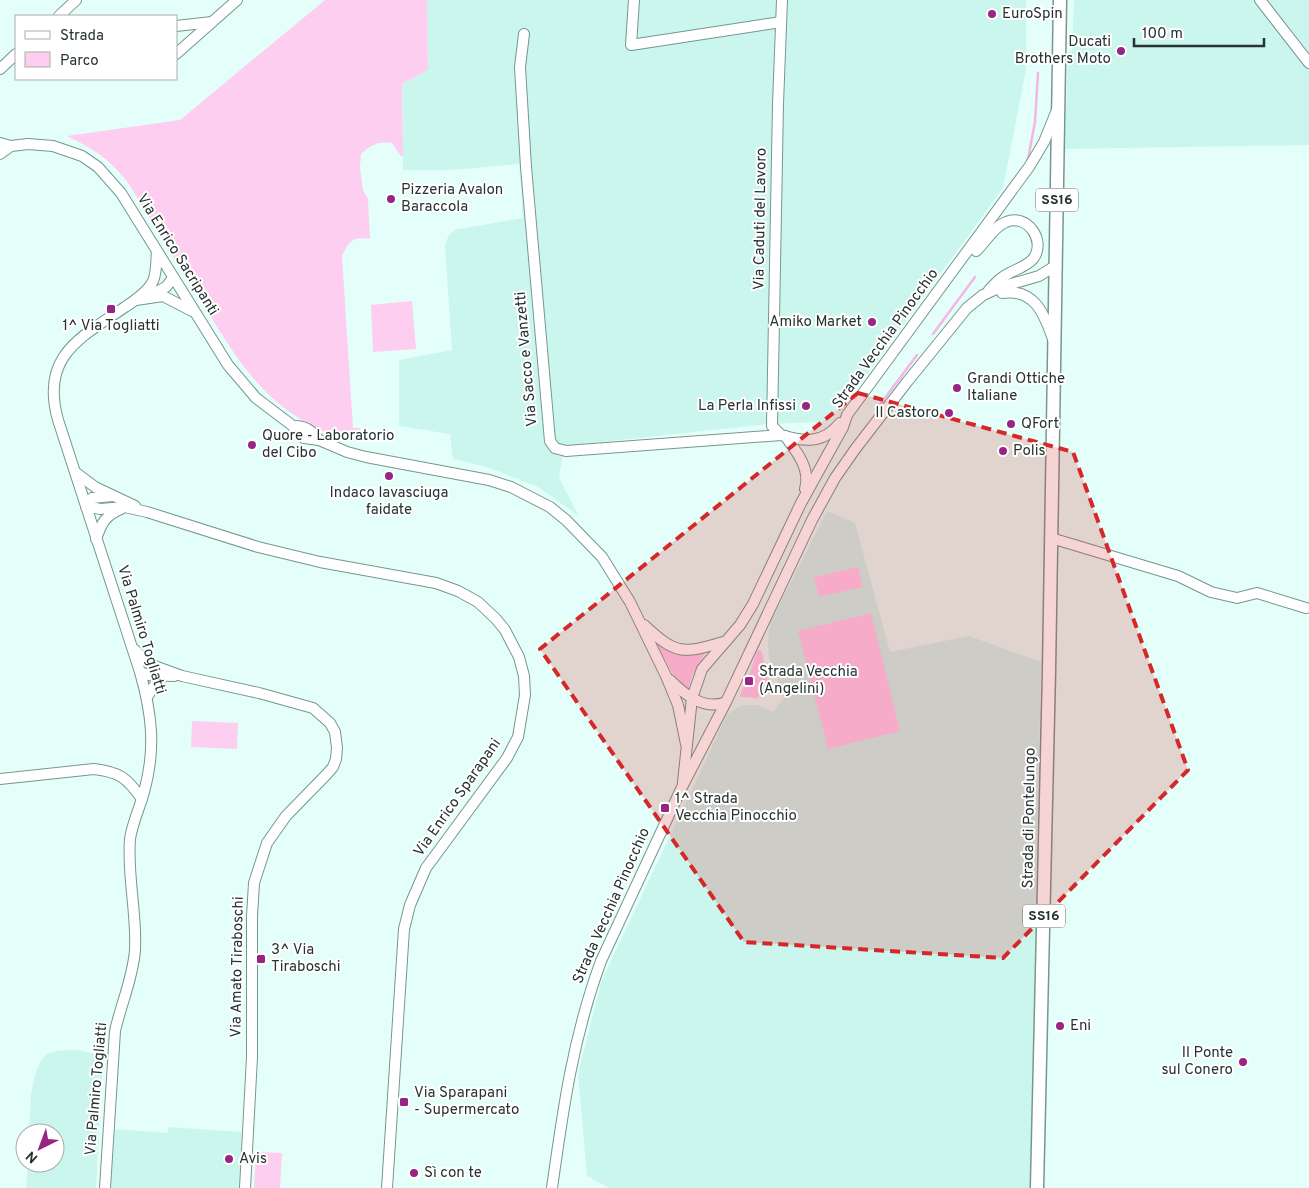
<svg xmlns="http://www.w3.org/2000/svg" width="1309" height="1188" font-family="Overpass,sans-serif">
<rect width="100%" height="100%" fill="#e4fff9"/>
<g fill="#cbf6ee">
<path d="M427,0h599v70l-23,118 -135,185 -38,45 -10,4 -51,2 -205,22 -5,32 20,38 -41,-29 -48,-19 -37,-9 -3,-25 -51,-8v-66l53,-10 -7,-105 3,-8 6,-7 69,-12 -4,-54 -67,6h-49l-1,-86 26,-14z"/>
<path d="M1074,0h235v145l-244,4 3,-97 4,-2z"/>
<path d="M827,511l28,12 35,129 79,-16 72,26 -11,526h-421l-22,-12 -9,-102 23,-92 126,-267 14,-10h18l14,7 11,-14 -15,-41 -1,-14 2,-20z"/>
<path d="M66,1050h13l24,6 -7,132h-70l2,-25h27v-30h-26l2,-38 4,-21 7,-15 5,-5 10,-3z"/>
<path d="M168,1127l74,5 -3,56h-129l4,-59 54,4z"/>
</g>
<g fill="#fecef1">
<path d="M325,0h102l1,70 -26,14 1,72h-2l-9,-13c-14,-2 -21,2 -31,11l-1,13 3,23 5,9 2,40c-18,-3 -21,2 -28,17l11,172h7c1,7 -2,10 -8,14 -85,-27 -111,-76 -155,-148 -23,-36 -46,-73 -68,-110 -21,-26 -32,-33 -62,-48l113,-16z"/>
<path d="M412,301l4,48 -43,3 -2,-47z"/>
<path d="M858,567l5,20 -44,10 -5,-20z"/>
<path d="M871,613l29,118 -72,18 -30,-118z"/>
<path d="M656,643c17,11 31,15 50,9l-14,23 -4,15 -12,-10z"/>
<path d="M760,650l2,2 6,29 -10,17 -18,-1v-2l9,-20 8,-24z"/>
<path d="M192,721l46,2 -1,26 -46,-2z"/>
<path d="M256,1152l26,1 -2,35h-26z"/>
</g>
<g fill="none" stroke-linecap="round" stroke-linejoin="round">
<g stroke="#f6b5e5" stroke-width="2.5">
<path d="M1028,159l7,-37 3,-49"/>
<path d="M933,334l42,-57"/>
<path d="M879,406l38,-51"/>
</g>
<defs>
<g id="minor">
<path d="M634,0l-3,45 150,-23"/>
<path d="M1260,0l49,63"/>
<path d="M59,16l17,-16"/>
<path d="M176,26l36,-4"/>
<path d="M524,34l-4,33 6,100 24,274 5,7 11,3 215,-16c24,7 42,9 59,-12"/>
<path d="M176,54l61,-54"/>
<path d="M0,69l16,-15"/>
<path d="M0,143l11,3 17,-2 25,2 29,10 16,11 23,26 107,172 28,33 37,28 3,6 8,6 15,2 28,12 19,5 123,23 22,7 39,20 16,13 36,37 28,45 36,74 12,29 8,39"/>
<path d="M0,154l11,-8"/>
<path d="M976,251c10,-9 17,-24 30,-29 21,-9 41,19 27,37 -8,9 -21,11 -30,18 -5,3 -9,8 -14,13"/>
<path d="M1002,293c32,-5 42,20 51,46"/>
<path d="M150,295l16,-8 7,-9"/>
<path d="M136,300l27,-4 29,15"/>
<path d="M293,426c12,-1 19,5 26,14"/>
<path d="M781,435l-9,-9 6,-322 4,-104"/>
<path d="M785,436c12,16 26,33 20,53"/>
<path d="M75,472l20,15 40,19"/>
<path d="M86,506l14,3 25,-2 22,5 111,35 62,15 116,21 22,8 20,11 18,17 9,11 14,27 5,19 1,19 -7,42 -11,21 -81,110 -16,37 -6,24 -17,259"/>
<path d="M86,506l6,-8 21,-2"/>
<path d="M1051,538l127,38 33,16 26,6 20,-5 49,15"/>
<path d="M96,539c6,-17 9,-23 25,-30"/>
<path d="M644,625c32,30 39,29 79,17"/>
<path d="M135,650l11,11 11,6 25,9 77,17 54,15 17,15 5,9 2,16 -1,11 -3,8 -7,8 -40,41 -19,27 -13,40 -2,33v141l-7,131"/>
<path d="M140,672l8,3 26,1"/>
<path d="M670,680c15,15 35,31 56,22"/>
<path d="M147,697l9,-14 8,-7"/>
<path d="M0,779l94,-10c26,3 33,9 48,30"/>
<path d="M683,782l9,-84 10,-29 38,-44 13,-21 48,-101 42,-76 4,-12 182,-248 15,-25 13,-32"/>
<path d="M105,1188l10,-157c6,-27 18,-53 20,-81 2,-37 -8,-74 -5,-111 2,-15 10,-32 14,-47 12,-43 8,-78 -4,-120l-82,-252c-18,-64 22,-82 67,-113 9,-6 23,-15 28,-26 4,-9 3,-21 4,-30"/>
<path d="M552,1188c11,-79 21,-151 49,-227l81,-174 44,-85 86,-182 23,-42 21,-30 51,-66 60,-74 16,-13 18,-8 38,-11 16,-10"/>
</g>
<path id="major" d="M1037,1188l12,-517 11,-671"/>
</defs>
<use href="#minor" stroke="#779690" stroke-width="12"/>
<use href="#major" stroke="#779690" stroke-width="15"/>
<use href="#minor" stroke="#fff" stroke-width="10"/>
<use href="#major" stroke="#fff" stroke-width="12"/>
</g>
<path fill="#d62828" fill-opacity="0.2" stroke="#d62828" stroke-width="4" stroke-dasharray="10 6" stroke-linejoin="round" d="M858,393l215,59 115,318 -185,188 -259,-16 -204,-293z"/>
<g fill="#972583" stroke="#fff" stroke-width="2">
<circle cx="992" cy="14" r="5"/>
<circle cx="1121" cy="51" r="5"/>
<circle cx="391" cy="199" r="5"/>
<rect x="106" y="304" width="10" height="10" rx="2.5"/>
<circle cx="872" cy="322" r="5"/>
<circle cx="957" cy="388" r="5"/>
<circle cx="806" cy="406" r="5"/>
<circle cx="949" cy="413" r="5"/>
<circle cx="1011" cy="424" r="5"/>
<circle cx="252" cy="445" r="5"/>
<circle cx="1003" cy="451" r="5"/>
<circle cx="389" cy="476" r="5"/>
<rect x="744" y="676" width="10" height="10" rx="2.5"/>
<rect x="660" y="803" width="10" height="10" rx="2.5"/>
<rect x="256" y="954" width="10" height="10" rx="2.5"/>
<circle cx="1060" cy="1026" r="5"/>
<circle cx="1243" cy="1062" r="5"/>
<rect x="399" y="1097" width="10" height="10" rx="2.5"/>
<circle cx="229" cy="1159" r="5"/>
<circle cx="414" cy="1173" r="5"/>
</g>
<g text-anchor="middle" dominant-baseline="central" stroke-width="4" stroke-linejoin="round" paint-order="stroke">
<g fill="#fff" stroke="#67706e" stroke-width="1">
<rect x="1036" y="188.5" width="42" height="23" rx="4"/>
<rect x="1023" y="904.5" width="42" height="23" rx="4"/>
</g>
<g font-size="14" font-weight="bold" fill="#263330">
<text x="1057" y="200">SS16</text>
<text x="1044" y="916">SS16</text>
</g>
<g font-size="15" fill="#263330" stroke="#fff" text-anchor="start">
<text x="1002" y="14">EuroSpin</text>
<text x="1111" y="42" text-anchor="end">Ducati<tspan x="1111" dy="17">Brothers Moto</tspan></text>
<text x="401" y="190">Pizzeria Avalon<tspan x="401" dy="17">Baraccola</tspan></text>
<text x="862" y="322" text-anchor="end">Amiko Market</text>
<text x="111" y="326" text-anchor="middle">1^ Via Togliatti</text>
<text x="967" y="379">Grandi Ottiche<tspan x="967" dy="17">Italiane</tspan></text>
<text x="796" y="406" text-anchor="end">La Perla Infissi</text>
<text x="939" y="413" text-anchor="end">Il Castoro</text>
<text x="1021" y="424">QFort</text>
<text x="262" y="436">Quore - Laboratorio<tspan x="262" dy="17">del Cibo</tspan></text>
<text x="1013" y="451">Polis</text>
<text x="389" y="493" text-anchor="middle">Indaco lavasciuga<tspan x="389" dy="17">faidate</tspan></text>
<text x="759" y="672">Strada Vecchia<tspan x="759" dy="17">(Angelini)</tspan></text>
<text x="675" y="799">1^ Strada<tspan x="675" dy="17">Vecchia Pinocchio</tspan></text>
<text x="271" y="950">3^ Via<tspan x="271" dy="17">Tiraboschi</tspan></text>
<text x="1070" y="1026">Eni</text>
<text x="1233" y="1053" text-anchor="end">Il Ponte<tspan x="1233" dy="17">sul Conero</tspan></text>
<text x="414" y="1093">Via Sparapani<tspan x="414" dy="17">- Supermercato</tspan></text>
<text x="239" y="1159">Avis</text>
<text x="424" y="1173">Sì con te</text>
</g>
<g font-size="15" fill="#263330" stroke="#fff">
<text transform="translate(761 219) rotate(-89)">Via Caduti del Lavoro</text>
<text transform="translate(177 255) rotate(58)">Via Enrico Sacripanti</text>
<text transform="translate(886 339) rotate(-54)">Strada Vecchia Pinocchio</text>
<text transform="translate(527 359) rotate(-95)">Via Sacco e Vanzetti</text>
<text transform="translate(141 630) rotate(73)">Via Palmiro Togliatti</text>
<text transform="translate(458 798) rotate(-55)">Via Enrico Sparapani</text>
<text transform="translate(1030 818) rotate(-89)">Strada di Pontelungo</text>
<text transform="translate(612 906) rotate(-66)">Strada Vecchia Pinocchio</text>
<text transform="translate(238 967) rotate(-89)">Via Amato Tiraboschi</text>
<text transform="translate(97 1089) rotate(-85)">Via Palmiro Togliatti</text>
</g>
</g>
<rect x="15" y="15" width="162" height="65" fill="#ffffff" stroke="#a8adac"/>
<rect x="25" y="31" width="25" height="8" fill="#ffffff" stroke="#a8adac"/>
<text x="60" y="40" font-size="15" fill="#263330">Strada</text>
<rect x="25" y="52" width="25" height="15" fill="#fecef1" stroke="#a8adac"/>
<text x="60" y="65" font-size="15" fill="#263330">Parco</text>
<g transform="translate(40 1148) rotate(222)"><circle r="24" fill="#ffffff" stroke="#a8adac"/>
<path d="M0-4L9 19L0 12L-9 19Z" fill="#972583"/>
<text y="-8" font-size="14" font-weight="bold" text-anchor="middle" fill="#263330">N</text>
</g>
<path d="M1134 38v8h130v-8" fill="none" stroke="#263330" stroke-width="2.5"/>
<text x="1142" y="38" font-size="15" fill="#263330" stroke="#ffffff" stroke-width="4" paint-order="stroke">100 m</text>
</svg>
